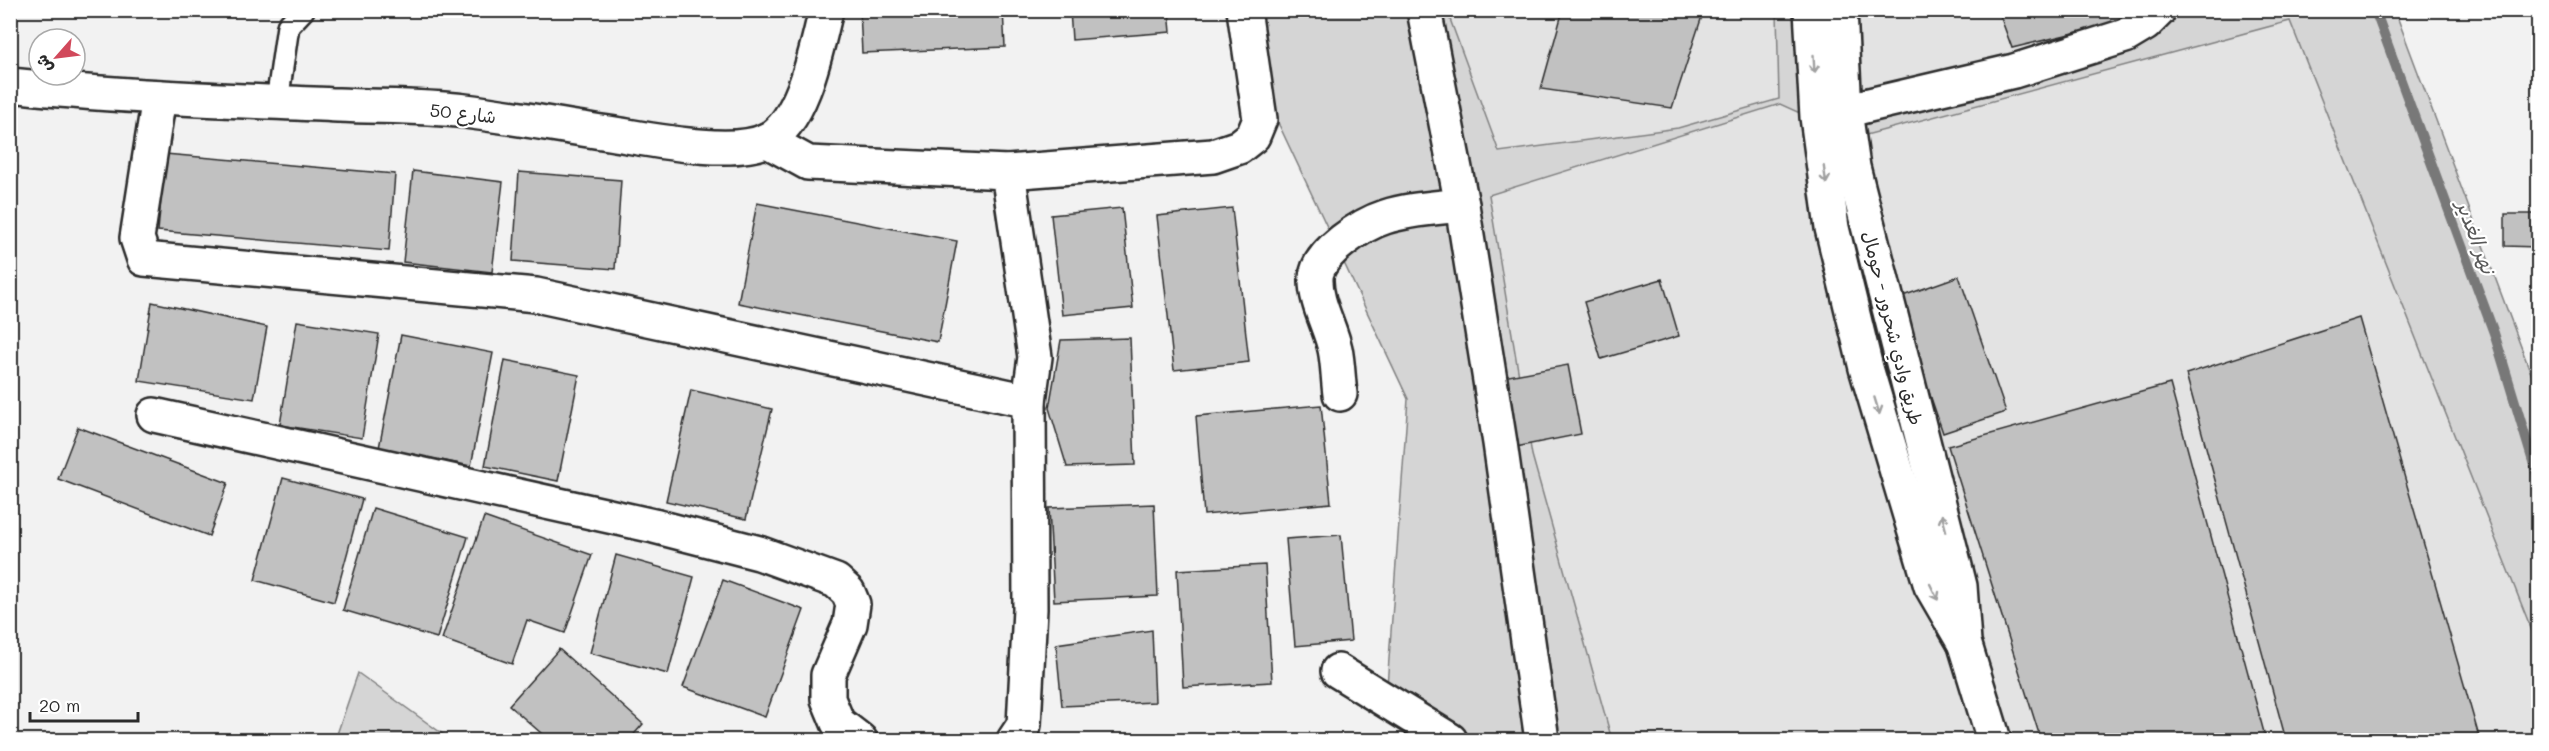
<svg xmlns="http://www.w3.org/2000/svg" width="2549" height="751" font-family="Mali,'Playpen Sans Arabic',sans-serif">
<rect width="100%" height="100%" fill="#f2f2f2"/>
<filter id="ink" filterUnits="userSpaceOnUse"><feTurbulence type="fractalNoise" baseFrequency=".0167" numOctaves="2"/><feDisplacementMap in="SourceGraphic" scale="12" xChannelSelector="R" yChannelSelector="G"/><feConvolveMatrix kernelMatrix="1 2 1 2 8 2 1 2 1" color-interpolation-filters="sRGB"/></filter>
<g filter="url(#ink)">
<g fill="#e3e3e3">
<path d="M1447,11h330l2,88 -101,29 -180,25z"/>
<path d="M1857,11h286l-2,13 -285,68z"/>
<path d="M2290,21l244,615 4,20v84h-926l-80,-285 -43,-260 291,-91 75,34z"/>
</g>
<g fill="#d5d5d5" stroke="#808080" stroke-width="1.5">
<path d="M1254,11h193l52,141 179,-24 101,-29 -2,-88h80l-1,81 285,-68 2,-13h252l143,381v264l-4,-20 -244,-615 -435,117 -75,-34 -291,91 43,260 80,285h-140l-86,-40 22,-301 -142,-302z"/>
<path d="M358,673l93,67h-116z"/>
</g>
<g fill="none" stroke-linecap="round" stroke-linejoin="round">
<path stroke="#787878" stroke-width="10" d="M2375,10l119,323 44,145"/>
</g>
<g fill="#c1c1c1" stroke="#2b2b2b" stroke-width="1.5">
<path d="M860,10h143l2,37 -143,6z"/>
<path d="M1070,10h99l2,22 -99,8z"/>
<path d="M1563,10h141l-32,98 -131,-19z"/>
<path d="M1998,10h127l3,10 -116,28z"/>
<path d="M165,154l230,20 -6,77 -231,-20z"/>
<path d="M413,171l90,11 -11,90 -89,-10z"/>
<path d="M519,172l102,8 -6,89 -102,-8z"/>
<path d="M757,203l200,38 -19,101 -200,-39z"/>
<path d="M1122,208l11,100 -71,7 -11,-100z"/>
<path d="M1232,208l17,154 -75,8 -17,-154z"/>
<path d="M2505,214h33v33l-33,-1z"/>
<path d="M1959,276l47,136 -63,21 -46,-135z"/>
<path d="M1662,279l17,57 -78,23 -17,-57z"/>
<path d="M152,302l115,25 -13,72 -115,-18z"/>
<path d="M2359,318l121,422h-194l-100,-366z"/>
<path d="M297,321l82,13 -17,104 -82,-13z"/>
<path d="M401,335l92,18 -22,113 -92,-18z"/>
<path d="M1130,338l5,127 -68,2 -18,-59 12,-68z"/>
<path d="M505,360l74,15 -21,106 -73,-15z"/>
<path d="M1568,365l13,69 -65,13 -13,-70z"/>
<path d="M2170,384l96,356h-225l-93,-294z"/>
<path d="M691,390l81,19 -26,110 -80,-18z"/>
<path d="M1321,405l10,98 -127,12 -8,-99z"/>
<path d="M78,427l150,56 -19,53 -151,-57z"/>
<path d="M283,478l79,21 -28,103 -79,-22z"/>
<path d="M1154,504l4,92 -104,5 -5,-93z"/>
<path d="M373,508l95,29 -31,101 -94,-28z"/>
<path d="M484,517l108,38 -27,78 -38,-13 -15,44 -70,-25z"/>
<path d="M1341,535l10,106 -56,5 -9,-107z"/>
<path d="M616,555l78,22 -26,97 -78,-21z"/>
<path d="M1265,565l7,117 -89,5 -6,-117z"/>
<path d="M723,580l81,30 -39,107 -82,-30z"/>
<path d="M1152,630l3,72 -93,4 -6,-62z"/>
<path d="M559,649l84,75 -14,16h-80l-40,-35z"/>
</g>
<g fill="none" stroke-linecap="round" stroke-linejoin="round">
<defs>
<path id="lane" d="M277,102l11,-76 15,-16"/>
<g id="street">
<path d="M1424,10l38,195 38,238 42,297"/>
<path d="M10,85c109,12 219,15 328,20 42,2 85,1 127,6 48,6 96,15 144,22 39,6 123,24 158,7 36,-18 50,-93 59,-130"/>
<path d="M159,97l-22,141 7,21 392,36 493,106"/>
<path d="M1818,117l196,-46 111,-35 20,-12 14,-14"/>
<path d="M766,140l42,23 200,9 27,185 -6,44 1,208 -6,116 -10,15"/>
<path d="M1008,172l205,-16 26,-9 14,-11 7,-17 -16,-109"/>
<path d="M1340,394c-2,-15 -2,-31 -5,-45 -5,-23 -20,-47 -19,-71 1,-25 47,-54 69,-61 24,-8 52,-9 77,-12"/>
<path d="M154,415l500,111 105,27 77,28 12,11 5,12 -3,20 -22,51v24l10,24 22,17"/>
<path d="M1338,671l112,69"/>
</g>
<g id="secondary">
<path d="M1811,10l6,107 15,111 34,140 65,218 32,55"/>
<path d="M1840,10l5,101 8,56 107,419 4,56 30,98"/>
</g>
</defs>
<use href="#lane" stroke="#2b2b2b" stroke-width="26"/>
<use href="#street" stroke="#2b2b2b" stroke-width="38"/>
<use href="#secondary" stroke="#2b2b2b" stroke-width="38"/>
<use href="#lane" stroke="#fff" stroke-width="21"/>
<use href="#street" stroke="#fff" stroke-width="33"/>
<use href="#secondary" stroke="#fff" stroke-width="33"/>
</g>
<defs><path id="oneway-shaft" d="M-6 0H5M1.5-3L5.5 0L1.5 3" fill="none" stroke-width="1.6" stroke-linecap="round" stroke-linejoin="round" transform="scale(1.5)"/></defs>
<g stroke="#a0a0a0">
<use href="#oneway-shaft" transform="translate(1814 64) rotate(87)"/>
<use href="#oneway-shaft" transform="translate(1825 175) rotate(82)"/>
<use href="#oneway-shaft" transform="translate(1877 406) rotate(73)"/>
<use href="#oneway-shaft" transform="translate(1944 523) rotate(-105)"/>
<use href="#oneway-shaft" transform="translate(1934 592) rotate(64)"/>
</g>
</g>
<g text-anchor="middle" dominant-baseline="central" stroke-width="4.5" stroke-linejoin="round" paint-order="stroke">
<g font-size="18" fill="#2b2b2b" stroke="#fff">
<text transform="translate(463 113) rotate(6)">شارع 50</text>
<text transform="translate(1893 328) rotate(76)">طريق وادي شحرور - حومال</text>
</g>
<g font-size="20" font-style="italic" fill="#585858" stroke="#fff">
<text transform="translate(2477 237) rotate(70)">نهر الغدير</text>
</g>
</g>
<rect width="2549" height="751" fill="none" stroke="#fff" stroke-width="36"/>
<rect x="18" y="18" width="2513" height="715" fill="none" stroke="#2b2b2b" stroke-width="2" filter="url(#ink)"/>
<g transform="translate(57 57) rotate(242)"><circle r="28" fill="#ffffff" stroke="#aaaaaa" stroke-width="1.5"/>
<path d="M0-4.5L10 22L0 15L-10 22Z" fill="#d1495b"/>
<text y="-9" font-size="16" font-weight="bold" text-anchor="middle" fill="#2b2b2b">ش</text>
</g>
<path d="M30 712v9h108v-9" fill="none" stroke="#2b2b2b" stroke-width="3"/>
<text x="39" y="712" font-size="18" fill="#2b2b2b" stroke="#ffffff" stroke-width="4.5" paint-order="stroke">20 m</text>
</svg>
